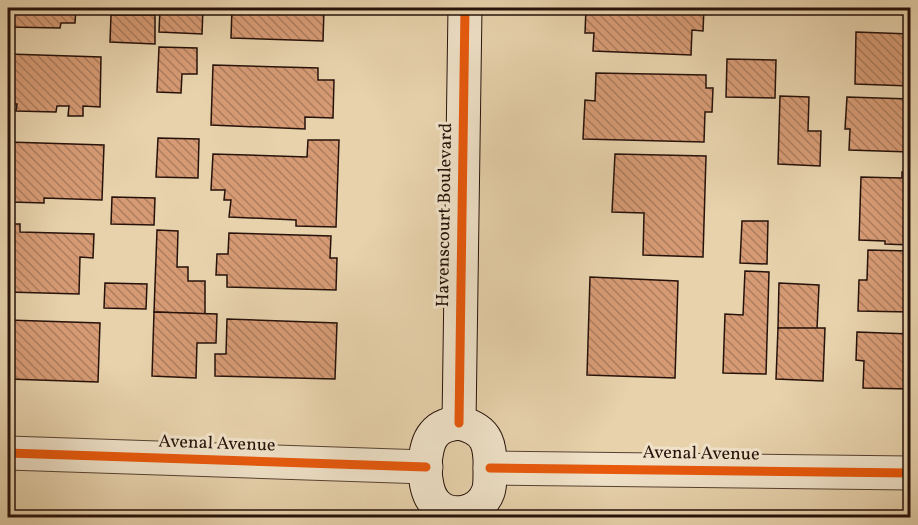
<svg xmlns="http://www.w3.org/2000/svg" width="918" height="525" font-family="Vollkorn,serif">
<defs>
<pattern id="building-back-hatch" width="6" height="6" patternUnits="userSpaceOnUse" patternTransform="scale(1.5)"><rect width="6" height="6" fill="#d69b75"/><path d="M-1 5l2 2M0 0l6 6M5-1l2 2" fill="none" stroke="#ad7d5e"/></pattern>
</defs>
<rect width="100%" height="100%" fill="#e7d2ac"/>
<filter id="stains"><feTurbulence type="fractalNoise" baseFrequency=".00333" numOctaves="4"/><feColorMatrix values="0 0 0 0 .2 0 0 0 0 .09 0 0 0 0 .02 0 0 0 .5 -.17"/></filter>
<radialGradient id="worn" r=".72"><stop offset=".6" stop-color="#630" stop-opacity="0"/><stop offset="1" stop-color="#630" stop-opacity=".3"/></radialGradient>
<g fill="url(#building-back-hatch)" stroke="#26120a" stroke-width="1.5">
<path d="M8,8h68l-1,15h-14l-1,5 -52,-1z"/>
<path d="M160,8h43l-1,26 -43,-2z"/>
<path d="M232,8h92l-1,33 -92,-3z"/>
<path d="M586,8h118l-1,23 -11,-1 -1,25 -98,-4 1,-18h-9z"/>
<path d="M727,8h51v6l-51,-2z"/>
<path d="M844,8h66v6l-67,-2z"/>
<path d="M111,15h44v29l-45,-2z"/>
<path d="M856,32l54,2v52l-55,-2z"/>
<path d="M159,47l38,1v26h-15l-1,19 -24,-1z"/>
<path d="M8,54l93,3 -1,50 -17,-1v10h-15l1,-10h-12l-1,6 -40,-1 1,-7h-9z"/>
<path d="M727,59l49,1 -1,38 -49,-1z"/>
<path d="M213,65l105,3v12h16l-1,38 -28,-1v12l-94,-4z"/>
<path d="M596,73l110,2v13h7l-1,24h-7l-1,30 -121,-3 2,-39 10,1z"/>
<path d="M780,96l29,1 -1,34h13l-1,35 -42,-2z"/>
<path d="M847,97l63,2v53l-61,-2 1,-21h-5z"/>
<path d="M158,138l41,1 -1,39 -42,-1z"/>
<path d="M308,140h31l-3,87 -40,-1v-6l-67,-3 2,-17h-7l1,-10h-14l2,-36 94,3z"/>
<path d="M8,142l96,3 -2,55 -58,-2v5l-33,-1v-5h-3z"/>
<path d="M615,154l91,2 -3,101 -60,-2 1,-42 -32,-1z"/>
<path d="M902,172h8v73l-25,-1v-3l-26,-1 2,-63 41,1z"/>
<path d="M112,197l43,1 -1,27 -43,-1z"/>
<path d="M742,221h26l-1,43 -27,-1z"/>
<path d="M8,224h12v8l74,2 -1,24 -13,-1 -1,37 -71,-2z"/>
<path d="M157,230l21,1 -1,36h11v14h17v33l-51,-2z"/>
<path d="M229,233l102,3 -1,22h7l-1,32 -109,-3v-12h-11l1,-21h11z"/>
<path d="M868,250l42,1v61l-52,-1 1,-31h8z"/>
<path d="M745,271l24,1 -3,102 -43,-1 2,-59 18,1z"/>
<path d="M590,277l88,4 -3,97 -88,-3z"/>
<path d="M105,283l42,1 -1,25 -42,-1z"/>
<path d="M779,283l40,2 -2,44 -39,-1z"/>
<path d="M154,312l63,2 -1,29h-19l-1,35 -44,-2z"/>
<path d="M227,319l110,4 -2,56 -120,-3v-22h11z"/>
<path d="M8,320l92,3 -2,59 -90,-3z"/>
<path d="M778,328h47l-2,53 -47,-2z"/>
<path d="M857,332l53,2v55l-47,-1 1,-27 -8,-1z"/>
</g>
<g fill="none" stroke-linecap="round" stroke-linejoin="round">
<defs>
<g id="street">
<path d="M8,453l418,14"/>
<path d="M490,468l420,5"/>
</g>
<g id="secondary">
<path d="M459,423l6,-415"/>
<path d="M459,423c30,6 32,24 31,51 0,6 0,13 -2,18 -8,22 -38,28 -53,11 -13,-14 -13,-55 -1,-69 6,-8 15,-10 25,-11z"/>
</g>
</defs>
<use href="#street" stroke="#564232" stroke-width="35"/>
<use href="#secondary" stroke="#26120a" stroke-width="35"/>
<use href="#street" stroke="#efe2c9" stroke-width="33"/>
<use href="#secondary" stroke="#efe2c9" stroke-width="33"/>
<defs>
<g id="cycleway">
<path d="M459,423l6,-415"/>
<path d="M8,453l418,14"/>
<path d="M490,468l420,5"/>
</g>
</defs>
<use href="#cycleway" stroke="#efe2c9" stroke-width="13"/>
<use href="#cycleway" stroke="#e8590c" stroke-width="9"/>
</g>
<g text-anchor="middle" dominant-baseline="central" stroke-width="6" stroke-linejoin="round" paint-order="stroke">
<g font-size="18" fill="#26120a" stroke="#efe2c9">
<text transform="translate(445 215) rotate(-89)">Havenscourt Boulevard</text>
<text transform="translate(217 444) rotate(2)">Avenal Avenue</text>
<text transform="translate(701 454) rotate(1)">Avenal Avenue</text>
</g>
</g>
<rect width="918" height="525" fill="none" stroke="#e7d2ac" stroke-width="30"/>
<rect x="9" y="9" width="900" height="507" fill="none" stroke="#26120a" stroke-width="3"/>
<rect x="15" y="15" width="888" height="495" fill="none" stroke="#26120a" stroke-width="1.5"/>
<rect width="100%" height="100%" filter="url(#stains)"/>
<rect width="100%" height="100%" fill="url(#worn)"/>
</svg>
